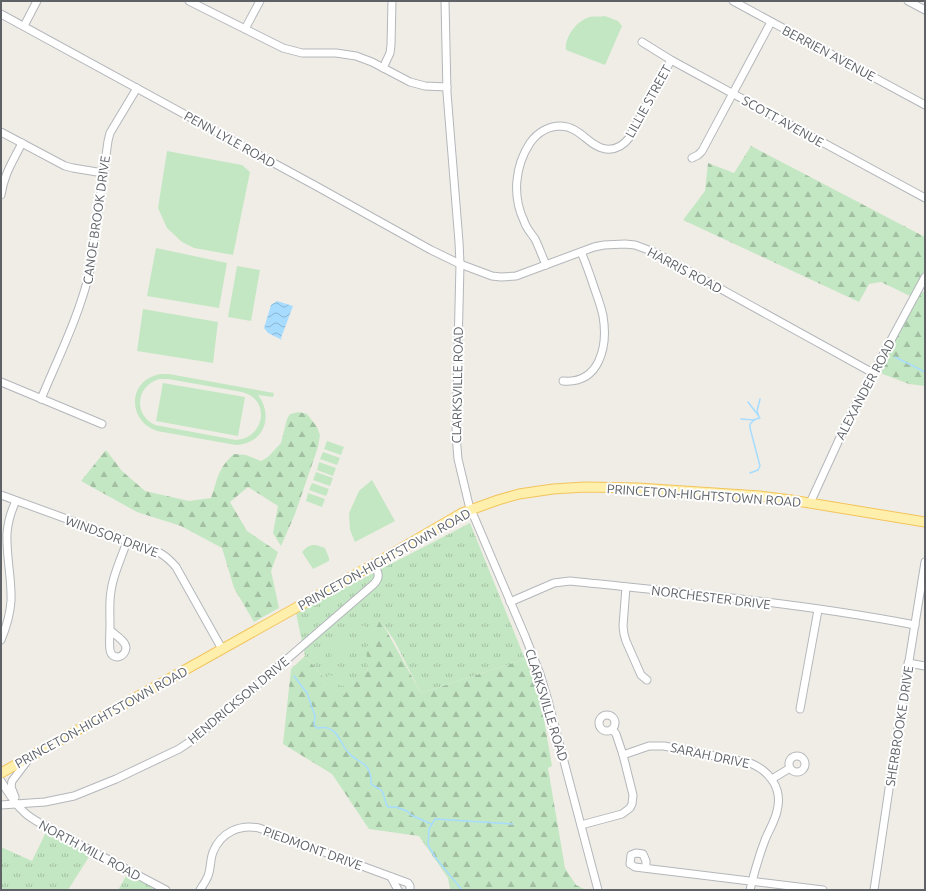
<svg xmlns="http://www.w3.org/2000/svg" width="926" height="891" font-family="Ubuntu,sans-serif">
<defs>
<pattern id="forest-firs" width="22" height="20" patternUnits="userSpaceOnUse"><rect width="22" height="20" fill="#c4e7c3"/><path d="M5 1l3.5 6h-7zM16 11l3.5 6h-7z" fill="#a2bfa2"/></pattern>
<pattern id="park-tufts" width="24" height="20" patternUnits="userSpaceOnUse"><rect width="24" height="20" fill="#c4e7c3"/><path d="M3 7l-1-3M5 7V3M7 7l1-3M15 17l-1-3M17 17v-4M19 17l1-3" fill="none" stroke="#a2bfa2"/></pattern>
<pattern id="water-waves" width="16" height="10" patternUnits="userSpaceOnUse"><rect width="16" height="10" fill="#a7dcff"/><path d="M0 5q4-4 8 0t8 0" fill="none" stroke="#8bb6d2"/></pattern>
</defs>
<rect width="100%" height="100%" fill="#f0ede6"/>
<g fill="url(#forest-firs)">
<path d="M751,146l174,91v37l-9,16 -6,6 -29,-14 -12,2 -10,18 -176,-82 22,-29 3,-28 26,10z"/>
<path d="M918,289l7,4v93l-16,-2 -29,-11 -5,-3z"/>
<path d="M299,412l8,2 10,13 3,8 -2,12 -23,67 -14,32 -8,-13 5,-27 -30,-19 -18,15 17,29 31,21 -7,19 8,37 -25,14 -20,-34 -12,-40 -41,-22 -44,-14 -56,-31 25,-31 16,21 23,20 44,10 22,-3c7,-19 6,-29 23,-44l12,1 15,6 7,-4 13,-14 6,-24 3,-5z"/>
<path d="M380,619l41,74 104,-34 14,31 13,76 -4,2 17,100 11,17 8,4 1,1h-136l1,-1 -2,-11 -29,-42 -50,-7 -37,-55 -49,-30 8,-75 14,-13 17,19 46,-4 -3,-22z"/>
</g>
<g fill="url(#park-tufts)">
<path d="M470,523l55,136 -104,34 -27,-53 -14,-20 -14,29 2,21 -26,27 -22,-11 2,-11 -17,-19 -9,-43z"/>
<path d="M48,828l44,24 -24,38h-67v-43l31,14z"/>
<path d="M129,871l40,19h-51z"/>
</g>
<g fill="#c4e7c3" fill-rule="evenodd">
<path d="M605,16l13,5 4,5 -17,39 -39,-15c-2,-13 11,-29 23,-33 4,-1 11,0 16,-1z"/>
<path d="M167,151l75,14 8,7 -17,83 -39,-7 -12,-6 -15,-14 -9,-20z"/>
<path d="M156,248l71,15 -8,45 -72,-12z"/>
<path d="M237,266l23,4 -9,51 -23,-4z"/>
<path d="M143,309l75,13 -5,41 -76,-12z"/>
<path d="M161,374h8l105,19 -1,4 -15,-2c16,21 6,49 -22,50l-79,-14c-31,-11 -29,-52 4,-57zM159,379h9l74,13c29,7 23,46 -6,48l-81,-15c-22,-11 -19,-39 4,-46z"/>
<path d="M163,383l82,14 -7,39 -82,-15z"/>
<path d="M327,441l17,6 -3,8 -17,-6z"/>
<path d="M323,452l17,6 -3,7 -17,-6z"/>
<path d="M319,462l17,6 -3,8 -16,-6z"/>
<path d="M316,472l17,6 -3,8 -17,-6z"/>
<path d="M372,480l23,41 -40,21 -5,-12 -1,-17 10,-22z"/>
<path d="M312,483l17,6 -3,7 -17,-6z"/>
<path d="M308,493l17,6 -3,8 -16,-6z"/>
<path d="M312,545h4l9,3 4,10v3l-16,8 -11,-17 5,-5z"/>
<path d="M347,623l18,3 -2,8 -17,-3z"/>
<path d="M335,637l17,3 -1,9 -18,-3z"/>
<path d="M333,649l17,3 -1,8 -18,-3z"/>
<path d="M330,665l18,3 -2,8 -17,-3z"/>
<path d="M328,675l18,3 -2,8 -17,-3z"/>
</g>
<path fill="url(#water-waves)" d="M277,301l16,5 -12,32 1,2 -14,-7 -4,-5 7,-23z"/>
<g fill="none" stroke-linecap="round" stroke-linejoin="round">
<g stroke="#a7dcff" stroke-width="1.5">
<path d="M895,357l30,15"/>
<path d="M748,402l10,13"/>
<path d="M759,417l-2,-6 3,-12"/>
<path d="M741,419l13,1 2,-1 4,-1"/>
<path d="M750,473l8,-3 2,-4 -10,-38v-4l4,-4"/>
<path d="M294,676l13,17 8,23 -1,9 3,3c4,-1 11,-1 15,2 8,5 10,17 17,23 5,7 16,9 19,16 3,4 3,11 3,15 3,2 7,4 10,6 5,5 2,11 7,17h8l11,4 4,4 20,9"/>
<path d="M462,890l-27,-33 -7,-12 1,-16 6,-10 78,5"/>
</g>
<defs>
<g id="minor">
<path d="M189,1l94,47 19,5h34l20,3 16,6 38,20 15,4 22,1"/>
<path d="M445,1l2,92 12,149 1,22 -4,171 2,24 11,46 56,131 15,38 7,23 51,193"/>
<path d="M733,1l192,104"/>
<path d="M908,1l17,9"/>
<path d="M1,14l269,147 46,25 115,64 29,14 32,12 9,1 15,-1 78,-29 10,-2 21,-1 10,1 19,7 219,121"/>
<path d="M24,26l13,-25"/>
<path d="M245,29l15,-28"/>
<path d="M642,42l29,18 254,138"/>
<path d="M383,68l7,-15 1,-8 1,-44"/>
<path d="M1,132l64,34 8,2 30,5"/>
<path d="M692,158l6,-3 4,-4 69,-129"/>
<path d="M1,195c3,-21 12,-34 21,-52"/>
<path d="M546,265c-4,-9 -7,-18 -11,-26 -4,-6 -9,-11 -11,-18 -12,-25 -9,-55 6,-78 7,-10 18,-17 31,-17 20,1 28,21 45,23 10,1 17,-3 23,-11l42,-78"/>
<path d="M563,381c37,3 45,-35 40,-65 -2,-10 -6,-20 -9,-29 -4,-12 -8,-24 -13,-35"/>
<path d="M1,382l101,42"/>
<path d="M41,399c18,-43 39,-85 49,-129l18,-129 2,-8 27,-45"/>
<path d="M1,495l159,58c7,4 11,8 16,14l46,82"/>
<path d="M810,503l39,-85 76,-141"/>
<path d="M626,587l-3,39 1,8 2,7 15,34 6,5"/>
<path d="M510,602l44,-19 16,-2c115,12 231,22 345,44"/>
<path d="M110,630c5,5 16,11 16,18 -1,10 -14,13 -16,2 -1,-8 0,-17 0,-25 0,-11 -1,-23 1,-34 2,-17 11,-34 16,-50"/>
<path d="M1,640c5,-12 9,-25 10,-39 1,-22 -5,-45 -4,-68 1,-11 4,-22 9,-32"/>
<path d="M908,663l17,3"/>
<path d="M800,709l18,-99"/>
<circle cx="607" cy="723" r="8"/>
<path d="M623,755l26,-9h15l86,17c20,8 33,26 27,48 -2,10 -8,19 -12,29 -6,16 -11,33 -15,50"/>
<circle cx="797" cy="764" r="8"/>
<path d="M772,779l18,-11"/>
<path d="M1,781c7,11 13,22 23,31 6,6 14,10 21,14l121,64"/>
<path d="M15,797l-4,-10 1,-6 16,-21"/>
<path d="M1,805l44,-3 29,-6 42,-17 63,-30 18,-12 177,-153c7,-7 4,-12 0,-20"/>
<path d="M581,825l41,-11 8,-6 2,-4 1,-9 -10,-40 -7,-21 -4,-5"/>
<path d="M646,868v-7l-3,-7 -7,-1 -5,2 -1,9 5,3 188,23"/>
<path d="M391,877l7,13"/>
<path d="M200,890c3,-5 6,-9 8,-14 3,-8 2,-16 5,-24 8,-20 27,-28 46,-24l149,55 2,3v4"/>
<path d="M874,890l23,-155 28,-173"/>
</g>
<path id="major" d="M1,773l382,-214 79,-46 36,-13 21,-6 34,-5 32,-2 53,1 122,8 31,4 134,22"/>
</defs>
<use href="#minor" stroke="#b3b7bb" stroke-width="9"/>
<use href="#major" stroke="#f3c45c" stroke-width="11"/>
<use href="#minor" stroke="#fff" stroke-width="7"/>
<use href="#major" stroke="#ffefac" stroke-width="9"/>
</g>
<g text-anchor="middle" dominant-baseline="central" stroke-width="4" stroke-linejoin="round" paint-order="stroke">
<g font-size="13" fill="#5e6267" stroke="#fff">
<text transform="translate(829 53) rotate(28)">BERRIEN AVENUE</text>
<text transform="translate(648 101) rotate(-61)">LILLIE STREET</text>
<text transform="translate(783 121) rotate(29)">SCOTT AVENUE</text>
<text transform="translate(230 139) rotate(29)">PENN LYLE ROAD</text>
<text transform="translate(96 220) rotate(-82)">CANOE BROOK DRIVE</text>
<text transform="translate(685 270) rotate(28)">HARRIS ROAD</text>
<text transform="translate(457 385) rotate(-89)">CLARKSVILLE ROAD</text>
<text transform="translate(865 389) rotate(-62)">ALEXANDER ROAD</text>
<text transform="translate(704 495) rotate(4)">PRINCETON-HIGHTSTOWN ROAD</text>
<text transform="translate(112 536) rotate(20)">WINDSOR DRIVE</text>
<text transform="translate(384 559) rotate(-29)">PRINCETON-HIGHTSTOWN ROAD</text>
<text transform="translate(711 597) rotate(7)">NORCHESTER DRIVE</text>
<text transform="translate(238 700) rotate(-40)">HENDRICKSON DRIVE</text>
<text transform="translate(547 705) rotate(73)">CLARKSVILLE ROAD</text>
<text transform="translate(101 717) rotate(-29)">PRINCETON-HIGHTSTOWN ROAD</text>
<text transform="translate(899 726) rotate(-81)">SHERBROOKE DRIVE</text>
<text transform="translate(710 755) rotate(12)">SARAH DRIVE</text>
<text transform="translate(313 848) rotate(20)">PIEDMONT DRIVE</text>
<text transform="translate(90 850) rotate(28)">NORTH MILL ROAD</text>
</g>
</g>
<rect width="926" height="891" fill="none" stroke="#5e6267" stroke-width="4"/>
</svg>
